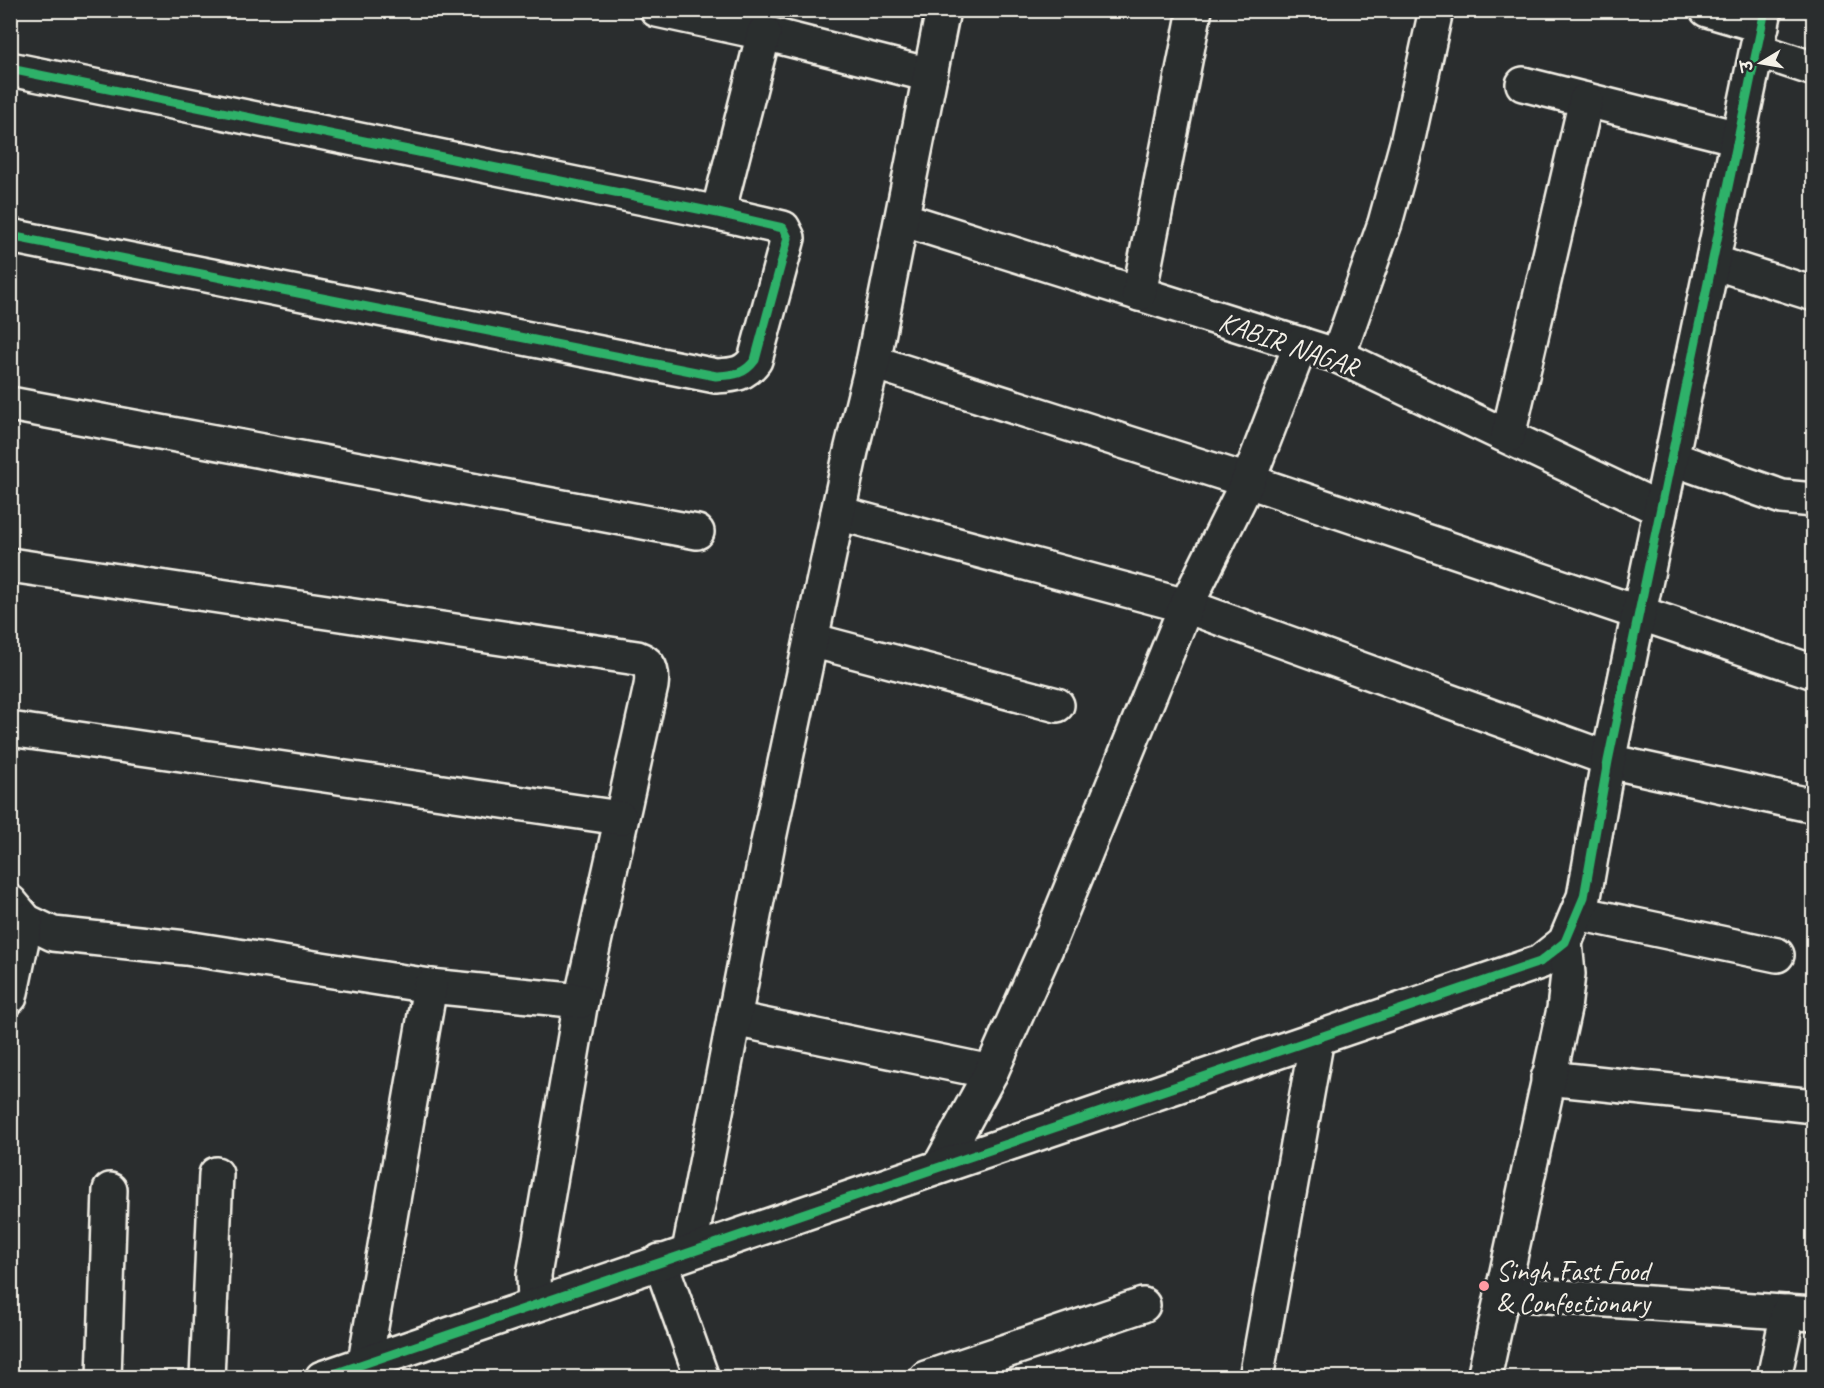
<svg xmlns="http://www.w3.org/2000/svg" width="1824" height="1388" font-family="Caveat,'Playpen Sans Deva',sans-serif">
<rect width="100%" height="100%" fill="#2a2d2e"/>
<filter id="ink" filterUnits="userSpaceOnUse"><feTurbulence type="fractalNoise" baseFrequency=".0167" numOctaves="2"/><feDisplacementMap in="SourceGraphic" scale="12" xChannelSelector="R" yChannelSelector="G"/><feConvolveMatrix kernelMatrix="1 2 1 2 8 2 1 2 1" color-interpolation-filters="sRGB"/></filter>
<g filter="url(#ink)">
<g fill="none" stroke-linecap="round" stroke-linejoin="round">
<defs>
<g id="minor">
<path d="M657,10l107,23 166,42"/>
<path d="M1707,10l55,16"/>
<path d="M1757,50l57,19"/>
<path d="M10,69l708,144 65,15 5,10 -33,122c-11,15 -22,15 -39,16l-706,-140"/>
<path d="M1523,84l215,54"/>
<path d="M718,213l46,-180"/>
<path d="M902,219l436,137 322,153"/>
<path d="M1713,262l101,32"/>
<path d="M1139,294l56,-284"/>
<path d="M1338,356l47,-133 22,-80 29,-133"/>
<path d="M873,362l375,119 566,191"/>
<path d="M10,404l687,128"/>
<path d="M1508,436l78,-336"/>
<path d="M1671,458l111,39 32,3"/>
<path d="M838,513l348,93 423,153 -1,2 206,45"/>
<path d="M10,565l627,93c14,5 16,14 14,28l-70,315 -47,274 1,29"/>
<path d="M811,640l246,65"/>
<path d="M10,729l610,89"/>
<path d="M10,902l16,19 27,13 133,14 244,38 151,15"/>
<path d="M1578,913l199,42"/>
<path d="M10,997l16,-76"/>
<path d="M734,1019l257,53"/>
<path d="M1548,1078l266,28"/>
<path d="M940,1166l51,-94 61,-137 134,-329 62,-125 53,-137"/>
<path d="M689,1251l79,-408 83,-392 22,-89 70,-352"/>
<path d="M660,1261l42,117"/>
<path d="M1502,1293l312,21"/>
<path d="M365,1362l65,-376"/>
<path d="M104,1378l6,-188"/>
<path d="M207,1378l9,-204"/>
<path d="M322,1378l1218,-416 25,-20 19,-45 24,-136 157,-751"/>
<path d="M926,1378l217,-73"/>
<path d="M1256,1378l61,-340"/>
<path d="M1484,1378l80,-369 4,-35 -3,-32"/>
<path d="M1774,1378l14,-66"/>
</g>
</defs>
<use href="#minor" stroke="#f4f1e8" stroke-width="38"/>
<use href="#minor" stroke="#2a2d2e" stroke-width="33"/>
<defs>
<g id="cycleway">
<path d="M10,69l708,144 65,15 5,10 -33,122c-11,15 -22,15 -39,16l-706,-140"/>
<path d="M322,1378l1218,-416 25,-20 19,-45 24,-136 157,-751"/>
</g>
</defs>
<use href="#cycleway" stroke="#2a2d2e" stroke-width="13"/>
<use href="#cycleway" stroke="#2db169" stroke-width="9"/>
</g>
</g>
<circle fill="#ff9aa2" stroke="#2a2d2e" stroke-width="2" cx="1484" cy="1286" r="6"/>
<g text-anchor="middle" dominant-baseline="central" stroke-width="6" stroke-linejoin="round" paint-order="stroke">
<g font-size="28" fill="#f4f1e8" stroke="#2a2d2e">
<text transform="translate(1289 344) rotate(19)">KABIR NAGAR</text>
</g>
<g font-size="28" fill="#f4f1e8" stroke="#2a2d2e" text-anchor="start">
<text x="1496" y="1270">Singh Fast Food<tspan x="1496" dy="32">&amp; Confectionary</tspan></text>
</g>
</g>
<rect width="1824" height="1388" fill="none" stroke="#2a2d2e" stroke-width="36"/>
<rect x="18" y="18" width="1788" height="1352" fill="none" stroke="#f4f1e8" stroke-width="2" filter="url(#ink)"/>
<g transform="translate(1761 63) rotate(259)" stroke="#2a2d2e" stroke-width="4.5" paint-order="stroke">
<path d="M0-4.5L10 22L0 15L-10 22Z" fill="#f4f1e8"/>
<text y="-9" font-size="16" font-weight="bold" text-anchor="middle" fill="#f4f1e8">उ</text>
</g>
</svg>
